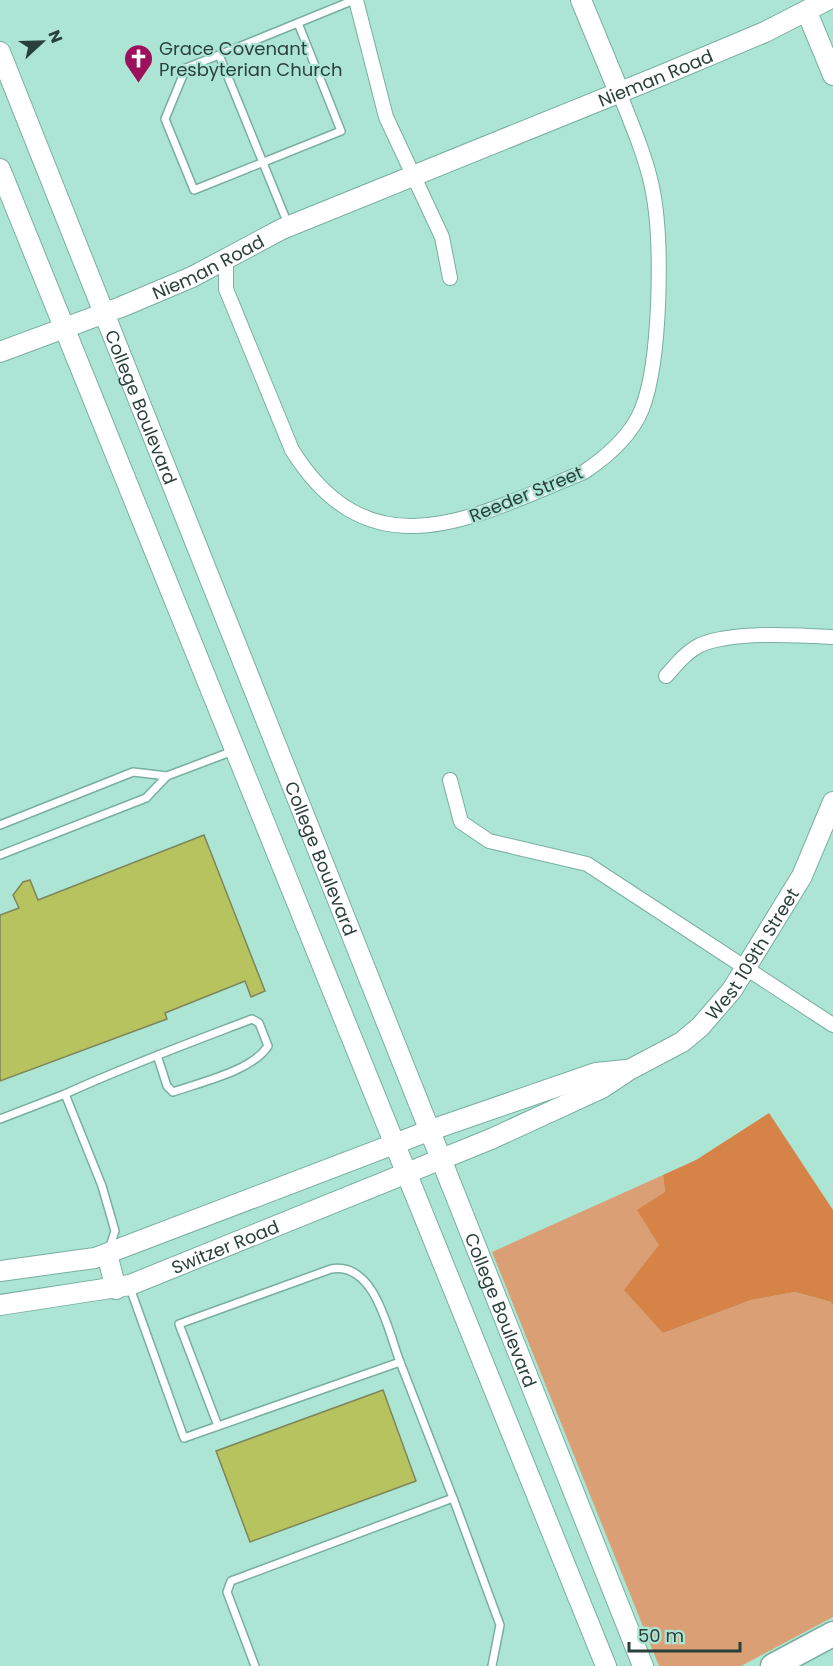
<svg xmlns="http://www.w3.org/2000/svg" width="833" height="1666" font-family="Poppins,sans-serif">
<rect width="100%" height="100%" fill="#ade5d5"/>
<path fill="#db9f75" d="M663,1175l2,17 -5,53 3,88 88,-33 44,-8 36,10 2,4v311l-92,49h-82l-167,-414z"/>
<path fill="#d58346" d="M769,1113l64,97v96l-2,-4 -36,-10 -44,8 -88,33 -39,-43 35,-45 -22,-35 28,-18 -2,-17 33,-15z"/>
<g fill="#b6c35f" stroke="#7e855a" stroke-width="1.5">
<path d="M204,835l61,156 -14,6 -6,-16 -80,32 2,6 -167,62v-166l19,-7 -6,-13 10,-13 7,-2 8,20z"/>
<path d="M383,1390l33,91 -166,61 -34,-91z"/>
</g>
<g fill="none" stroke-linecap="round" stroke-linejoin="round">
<defs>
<g id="lane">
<path d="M219,55l-33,13 -21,51 29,71 147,-59 -43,-108"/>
<path d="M288,224l-69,-169 135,-55"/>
<path d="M0,825l133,-53 34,4"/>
<path d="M0,855l146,-57 21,-22 66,-25"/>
<path d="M65,1094c61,-28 124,-51 187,-75l7,4 9,23c-16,25 -67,36 -95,46l-6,-6 -10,-31"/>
<path d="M0,1119l65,-25 37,92 13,45 -6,18"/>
<path d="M130,1288l54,150 216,-76 53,136 -222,83 -4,11 28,74"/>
<path d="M218,1426l-39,-102 152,-55c44,-8 57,62 69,93"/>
<path d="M453,1498l47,127 -8,41"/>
</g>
<g id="street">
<path d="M356,0l30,117 56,120 8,41"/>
<path d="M226,258v31l66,161c80,128 185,65 292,22 24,-16 47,-36 58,-63 19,-49 21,-170 10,-222 -7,-33 -21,-64 -33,-95"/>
<path d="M666,676c10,-11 20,-24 34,-31 32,-14 98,-10 133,-8"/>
<path d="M450,780l11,42 28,19 98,23 246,161"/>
</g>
<g id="secondary">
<path d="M581,0l38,92"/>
<path d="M807,12l26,63"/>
<path id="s1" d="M0,52l643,1614"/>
<path d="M0,169l606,1497"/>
<path id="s2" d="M0,352l121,-45 71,-30 90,-48 378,-153 105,-44 62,-32"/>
<path d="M107,1254l9,35"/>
<path d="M0,1271l95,-13 336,-128 165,-57 30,-3"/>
<path id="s3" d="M0,1305l130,-20 361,-146 111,-51 27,-18 53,-28 18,-15 32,-37 70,-114 31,-74"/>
</g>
<path id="highway" d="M773,1666l60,-32"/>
</defs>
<use href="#lane" stroke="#78afa0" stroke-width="10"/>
<use href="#street" stroke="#78afa0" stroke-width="16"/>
<use href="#secondary" stroke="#78afa0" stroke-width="22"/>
<use href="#highway" stroke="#78afa0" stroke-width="27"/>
<use href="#lane" stroke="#fff" stroke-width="7"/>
<use href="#street" stroke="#fff" stroke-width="14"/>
<use href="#secondary" stroke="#fff" stroke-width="20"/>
<use href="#highway" stroke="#fff" stroke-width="24"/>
</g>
<defs>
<symbol id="church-pin" viewBox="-11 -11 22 30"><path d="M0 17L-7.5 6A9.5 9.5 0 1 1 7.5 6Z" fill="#9d105c" stroke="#ade5d5"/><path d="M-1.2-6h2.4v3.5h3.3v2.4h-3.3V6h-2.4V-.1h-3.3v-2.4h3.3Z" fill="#fff"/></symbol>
</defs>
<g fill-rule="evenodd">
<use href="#church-pin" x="122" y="42" width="33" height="45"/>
</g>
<g text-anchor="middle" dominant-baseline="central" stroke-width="4.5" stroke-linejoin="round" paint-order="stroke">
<g font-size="18" fill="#2a413b" stroke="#ade5d5" text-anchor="start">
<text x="159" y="48">Grace Covenant<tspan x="159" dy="21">Presbyterian Church</tspan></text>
</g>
<g font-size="18" fill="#2a413b" stroke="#ade5d5">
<text stroke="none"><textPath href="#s2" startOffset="711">Nieman Road</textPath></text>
<text stroke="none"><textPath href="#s2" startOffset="225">Nieman Road</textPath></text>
<text stroke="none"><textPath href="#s1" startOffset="382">College Boulevard</textPath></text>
<text transform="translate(526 494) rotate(-22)">Reeder Street</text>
<text stroke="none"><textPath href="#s1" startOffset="868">College Boulevard</textPath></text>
<text stroke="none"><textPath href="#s3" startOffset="849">West 109th Street</textPath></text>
<text stroke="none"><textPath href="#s3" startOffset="234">Switzer Road</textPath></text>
<text stroke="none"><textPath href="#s1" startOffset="1354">College Boulevard</textPath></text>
</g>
</g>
<g transform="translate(42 42) rotate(68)" stroke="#ade5d5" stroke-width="4.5" paint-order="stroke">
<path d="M0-4.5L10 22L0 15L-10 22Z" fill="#2a413b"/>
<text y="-9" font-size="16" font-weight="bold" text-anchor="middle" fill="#2a413b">N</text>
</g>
<path d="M629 1642v9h111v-9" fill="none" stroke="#2a413b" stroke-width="3"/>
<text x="638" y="1642" font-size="18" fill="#2a413b" stroke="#ade5d5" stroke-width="4.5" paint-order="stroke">50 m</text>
</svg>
